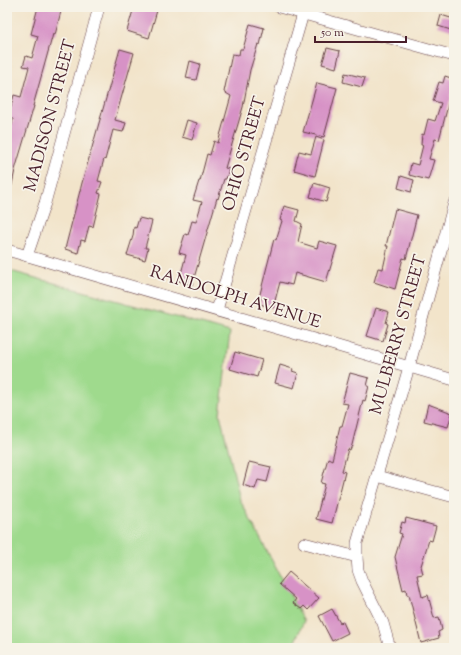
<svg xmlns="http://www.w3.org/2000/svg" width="461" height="655" font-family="'Sorts Mill Goudy',serif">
<rect width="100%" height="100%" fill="#f7f3e8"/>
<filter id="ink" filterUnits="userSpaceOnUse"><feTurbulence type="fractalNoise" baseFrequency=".025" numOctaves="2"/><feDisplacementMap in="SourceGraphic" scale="8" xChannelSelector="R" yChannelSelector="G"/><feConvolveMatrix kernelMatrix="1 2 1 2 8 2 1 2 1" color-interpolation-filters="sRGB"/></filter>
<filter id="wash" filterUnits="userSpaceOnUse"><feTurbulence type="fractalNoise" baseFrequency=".012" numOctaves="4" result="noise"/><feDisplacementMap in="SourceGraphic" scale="16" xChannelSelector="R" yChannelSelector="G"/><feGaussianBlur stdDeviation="0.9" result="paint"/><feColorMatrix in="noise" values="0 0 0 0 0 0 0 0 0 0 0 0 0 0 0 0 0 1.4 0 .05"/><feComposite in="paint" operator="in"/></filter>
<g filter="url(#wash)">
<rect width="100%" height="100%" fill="#f2e4ca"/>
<path fill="#9fda8d" stroke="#747c5c" d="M7,270l223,62 -10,82 20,86 64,121 -12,27h-285z"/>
<g id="blocks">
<g fill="#d792c6">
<path d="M38,7h24l-7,28 -2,-1 -20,72h1l-19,64 -4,19 -4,-1v-39l6,-30 -5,-1 6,-23 7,2 8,-30 -6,-1 3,-10 6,2 6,-22 -7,-2z"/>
<path d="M134,7h24l-9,31 -22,-7z"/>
<path d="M441,15l13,4v12l-16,-5z"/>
<path d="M250,24l14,4 -4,17 -2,-1 -8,26 -7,37 -18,61 4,1 -3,10h-2l-6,20 -1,-1 -25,87 -13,-4 7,-26 -7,-2 6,-19 3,1 4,-14 4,1 6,-20 -9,-2 6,-19h1l7,-27 3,1 4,-14 4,2 13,-47 -7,-4 8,-38 7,1 1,-6h3z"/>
<path d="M327,48l13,3 -4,17 -14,-4z"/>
<path d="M120,49l14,4 -19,67 11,3 -3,9 -10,-2 -8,30 -1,-1 -6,22 4,1 -4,11 3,1 -8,33 -4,-1 -4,15 -4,-1 -3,13 -13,-4 17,-66z"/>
<path d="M190,61l10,3 -4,16 -10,-2z"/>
<path d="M345,73l20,5 -3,9 -19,-5z"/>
<path d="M445,76l9,3 -2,7h1l-14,54 -4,-1 -6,20 5,1 -6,20 -19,-5 2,-12 7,2 5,-20h-2l1,-11 2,1 4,-16 7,2 6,-18 -8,-2 6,-19 4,1z"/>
<path d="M317,83l20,5 -13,49 -21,-5z"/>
<path d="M187,120l10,3 -5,17 -10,-3z"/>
<path d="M316,137l8,3 -9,36 -21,-6 5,-19 12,3z"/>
<path d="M401,176l13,4 -3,12 -13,-4z"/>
<path d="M314,183l16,5 -4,14 -16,-5z"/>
<path d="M284,206l15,4 -3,11 6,3 -4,18 19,6 2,-7 18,5 -11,36 -31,-9 -3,12 -12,-3 -7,26 -13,-4 1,-6h-2l15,-59 2,1 6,-19 -2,-1z"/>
<path d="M395,209l22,6 -11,44 -3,-1 -8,31 -21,-7 4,-14 5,1 5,-23h-2z"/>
<path d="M139,218l13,3 -7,27h3l-3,12 -18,-5 6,-19 1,-9 2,1z"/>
<path d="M376,308l13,4 -3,11 2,1 -5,17 -16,-5z"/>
<path d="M235,352l27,8 -5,17 -27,-8z"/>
<path d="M280,365l13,4 -1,2 6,2 -4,15 -19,-5z"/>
<path d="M350,373l19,5 -2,8h2l-4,15 -2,-1 -11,45 -2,5 -2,-1 -6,22 3,1 -13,51 -16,-4 9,-35 -4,-1 7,-25 4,2 8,-34h2l6,-22 -6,-1z"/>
<path d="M428,404l24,9 -4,14 -24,-6z"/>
<path d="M249,462l22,5 -4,15 -9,-2 -3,9 -12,-4z"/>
<path d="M406,518l30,8 -4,15 -3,-1 -8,26 2,8 -6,1 5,22 6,-2 6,23 5,-1 3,13 -4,2 1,6 -18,5 -12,-48h-2l-1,-6 -3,1 -8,-33 7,-23 -3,-1 3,-11 3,1z"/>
<path d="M289,572l30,26 -11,12 -4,-4 -3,3 -8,-6 3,-4 -17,-15z"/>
<path d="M332,609l8,14 3,-1 5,11 -16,8 -13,-25z"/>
</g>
</g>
</g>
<g filter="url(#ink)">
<use href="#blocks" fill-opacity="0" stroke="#633d43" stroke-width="1"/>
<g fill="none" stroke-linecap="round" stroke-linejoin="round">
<defs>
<g id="minor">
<path d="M279,7l175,49"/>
<path d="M7,250c149,42 298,87 447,130"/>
<path d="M27,256l18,-53 54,-196"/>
<path d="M217,310l88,-303"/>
<path d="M377,476l77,21"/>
<path d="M304,543l53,14"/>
<path d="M390,648l-7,-25 -21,-42 -4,-11 -1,-13v-14l52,-176 45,-164"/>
</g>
</defs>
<use href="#minor" stroke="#633d43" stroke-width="12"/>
<use href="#minor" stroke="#fff" stroke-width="11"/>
</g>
</g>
<g text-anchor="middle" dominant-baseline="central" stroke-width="3.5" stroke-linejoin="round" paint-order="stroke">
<g font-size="17" fill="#4a1f2b" stroke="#f7f3e8">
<text transform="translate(51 116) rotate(-75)">MADISON STREET</text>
<text transform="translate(245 154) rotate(-74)">OHIO STREET</text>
<text transform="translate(235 298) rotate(17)">RANDOLPH AVENUE</text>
<text transform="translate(399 335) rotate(-74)">MULBERRY STREET</text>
</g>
</g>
<rect width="461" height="655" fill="none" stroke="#f7f3e8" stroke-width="24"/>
<path d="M315 36v6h91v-6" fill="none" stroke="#4a1f2b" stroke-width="2"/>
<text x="321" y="36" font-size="12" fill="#4a1f2b" stroke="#f7f3e8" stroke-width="3" paint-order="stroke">50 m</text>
</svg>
